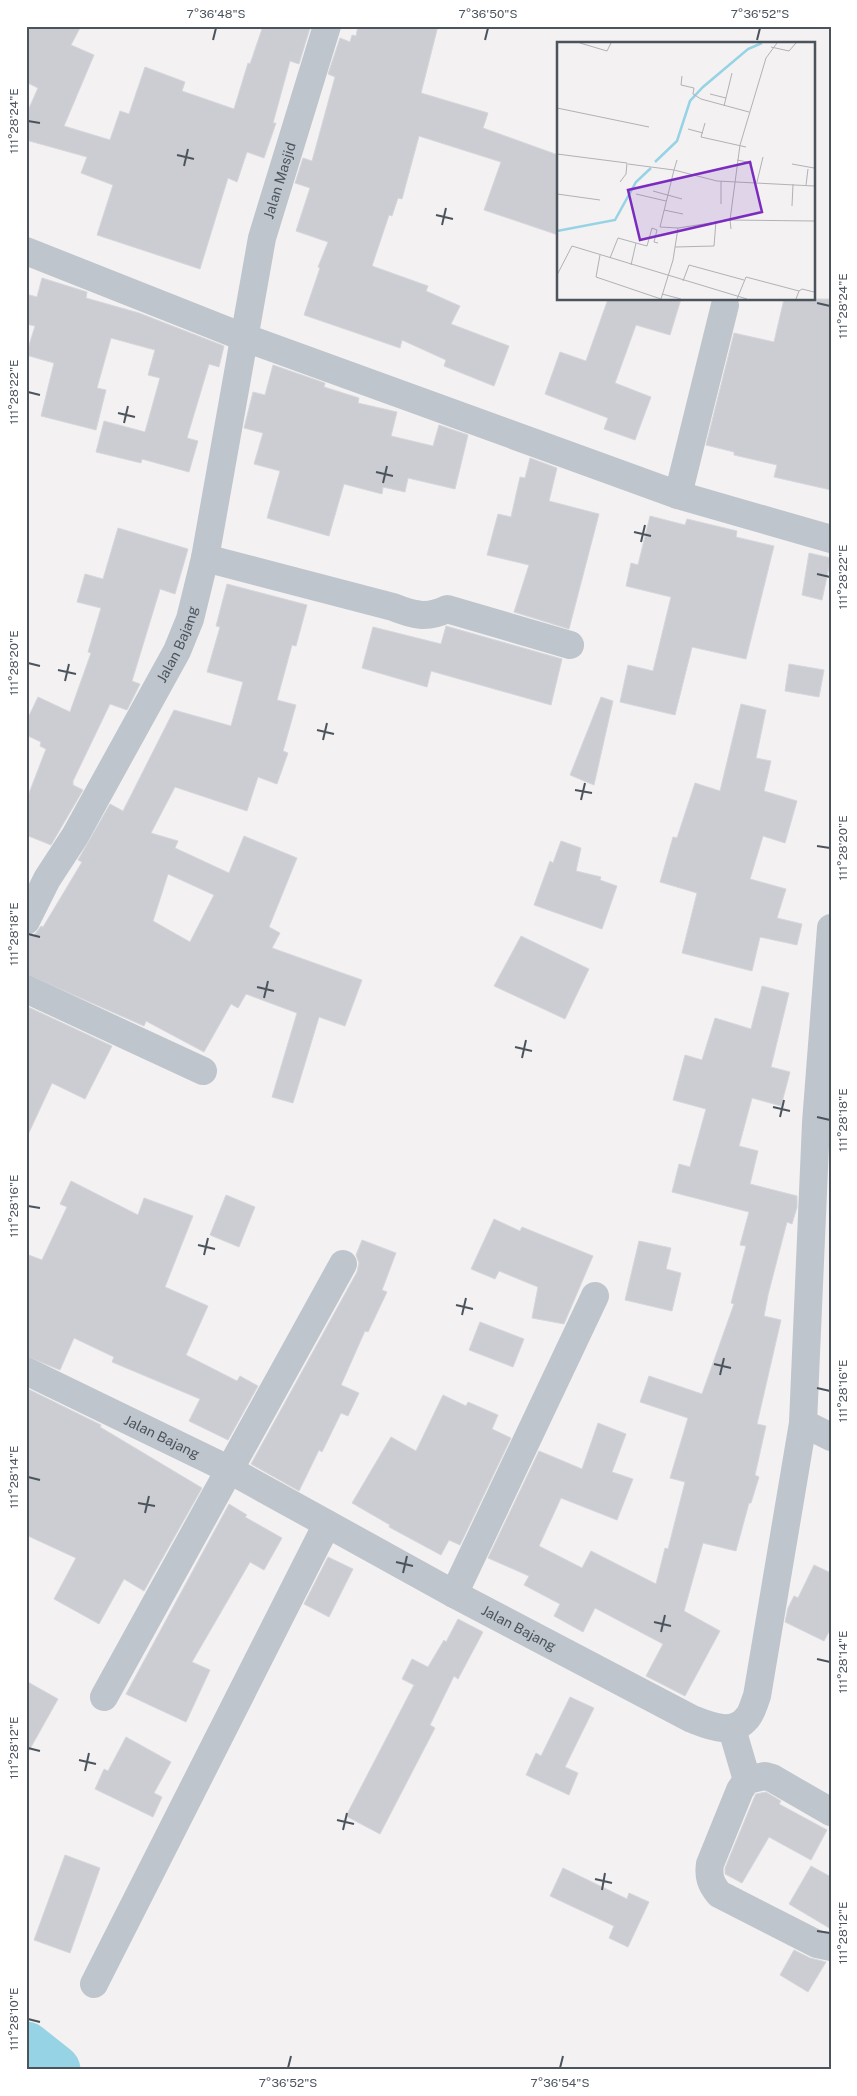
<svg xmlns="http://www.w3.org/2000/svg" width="857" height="2096" font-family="'Public Sans',sans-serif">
<rect width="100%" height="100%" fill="#f3f1f1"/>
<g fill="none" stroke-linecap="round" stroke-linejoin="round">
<path stroke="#96d3e5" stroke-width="51" d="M26,2047l29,23"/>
</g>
<g fill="#cbcdd3" stroke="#d6d7dc" fill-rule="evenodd">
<path d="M26,26h55l-10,19 23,10 -30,71 46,14 10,-29 9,3 16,-47 40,15 -3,9 52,18 14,-46 2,1 13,-38 47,2 -11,36 -9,-3 -17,62h3l-12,35 -17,-6 -10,30 -9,-4 -28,91 -103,-34 16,-50 -32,-12 6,-16 -61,-17v-25l12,-27 -12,-6z"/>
<path d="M358,26h80l-17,67 67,20 -5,15 75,27v80l-74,-25 17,-48 -82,-26 -17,63 -4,-1 -6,18 -3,-1 -17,51 56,20 -2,5 34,15 -9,18 58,22 -15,40 -50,-20 2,-6 -44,-20 -2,8 -96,-33 16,-47 -2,-1 10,-25 -32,-11 14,-43 -15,-5 8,-25 9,3 23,-84 -7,-3 12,-36 10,4 2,-7 4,1z"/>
<path d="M42,278l45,14 -1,6 53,15 85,33 -5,21 -10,-3 -22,74 11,3 -9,31 -47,-13 -1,4 -45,-11 8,-31 41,11 15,-54 -12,-3 7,-25 -44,-12 -14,50 9,2 -10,40 -55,-14 13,-53 -28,-8 9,-29 -9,-2v-30l11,3z"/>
<path d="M608,299h73l-11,36 -34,-10 -21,58 36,14 -16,43 -31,-11 4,-11 -63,-24 15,-42 26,9z"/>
<path d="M784,299h47v191l-57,-13 3,-12 -43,-10v-3l-28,-7 28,-112 40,9z"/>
<path d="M273,365l52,18 -1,4 35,11 -1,5 39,9 -6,24 42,10 6,-21 29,10 -13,54 -47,-11 -3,14 -22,-5 -1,7 -38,-10 -15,52 -62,-18 13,-47 -26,-7 9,-31 -19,-5 9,-36 12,3z"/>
<path d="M530,458l27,10 -8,33 50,13 -30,115 -55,-17 15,-47 -42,-10 11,-41 13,3 9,-40 5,1z"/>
<path d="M650,516l35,9 2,-6 50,12 -1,6 38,9 -28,113 -54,-12 -17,68 -55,-13 8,-37 25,6 18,-74 -45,-11 5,-23 7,2z"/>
<path d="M118,528l70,21 -13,45 -15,-5 -28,92 8,3 -13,26 -17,-6 -37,77v4l10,5 -32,55 -25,-10v-34l20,-52 -6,-3 1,-4 -15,-7v-13l12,-25 32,15 21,-59 -3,-1 13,-44 -24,-6 8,-28 18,5z"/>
<path d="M809,553l22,5 -9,42 -20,-5z"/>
<path d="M227,584l80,21 -11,41 -4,-1 -15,55 19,5 -13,46 5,2 -11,31 -19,-7 -11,34 -72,-24 -24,46 27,8 -3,7 54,25 15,-37 53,22 -28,69 11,6 -8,15 90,32 -17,46 -26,-9 -26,86 -21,-6 25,-84 -51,-19 -8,14 -7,-4 -27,48 -58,-31 -2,5 -118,-52v-37l9,-3 6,-8 2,1 39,-65 -4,-2 32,-56 13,7 51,-101 57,16 12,-44 -36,-10 13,-45 -4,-1zM168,874l46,21 -24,47 -37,-21z"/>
<path d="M446,626l116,33 -11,46 -120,-34 -4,16 -65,-19 11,-41 68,17z"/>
<path d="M789,664l35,6 -5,27 -34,-6z"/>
<path d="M601,697l12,4 -19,84 -24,-10z"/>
<path d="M741,704l25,6 -10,48 15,3 -7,30 33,10 -12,42 -22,-7 -13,43 36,10 -9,29 25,6 -5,21 -37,-8 -8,34 -70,-18 15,-60 -37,-11 13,-45 4,1 18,-55 25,8z"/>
<path d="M561,841l20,7 -5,23 25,6 -1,3 17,6 -15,43 -68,-24 16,-44 3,2z"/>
<path d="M521,936l68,33 -24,50 -71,-33z"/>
<path d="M762,986l27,7 -18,74 19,5 -9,34 -29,-8 -13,48 19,5 -8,33 47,12v11l-5,17 -5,-2 -19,73 -4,21 17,4 -24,104 9,2 -11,49 4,2 -8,26h-2l-13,48 -33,-8 -19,68 36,20 -35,65 -39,-20 17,-32 -68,-36 -12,24 -29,-16 6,-12 -36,-19 5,-9 -41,-18 51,-107 43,18 16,-46 28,11 -14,38 21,7 -16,41 -56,-22 -22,48 43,22 9,-17 65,33 9,-36 3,1 17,-67 -15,-4 18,-60 -48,-16 9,-26 53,18 32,-90 -3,-1 15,-57 -6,-1 9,-33 -77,-20 7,-28 11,3 16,-58 -33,-9 12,-45 17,5 13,-42 36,11z"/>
<path d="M26,1006l86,40 -27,53 -33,-16 -26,56z"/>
<path d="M71,1181l67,34 6,-17 49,18 -28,71 43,19 -22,49 51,26 3,-5 18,10 -30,54 -39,-19 11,-22 -88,-37 2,-5 -40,-19 -14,32 -34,-14v-102l16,6 25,-53 -7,-3z"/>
<path d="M226,1195l29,12 -16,40 -29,-12z"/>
<path d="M494,1219l26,12 2,-4 71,29 -29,68 -32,-6 6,-31 -39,-16 -4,8 -24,-10z"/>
<path d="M362,1240l34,13 -14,37 5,2 -19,40 -3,-1 -24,54 18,8 -11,23 -7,-3 -19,39 -3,-2 -20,41 -48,-27 106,-192 2,-9 -3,-8z"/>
<path d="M639,1241l32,7 -5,21 15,4 -9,38 -47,-11z"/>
<path d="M480,1322l44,17 -11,28 -44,-17z"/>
<path d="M26,1388l75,37 -1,2 102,61 -58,103 -20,-12 -25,45 -45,-25 22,-41 -50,-23z"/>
<path d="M443,1395l23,11 2,-4 30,13 -6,14 19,9 -51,107 -11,-5 -8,15 -52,-28 1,-2 -38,-22 39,-66 25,14z"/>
<path d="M229,1504l18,11 -2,2 37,21 -18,32 -14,-8 -58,100 18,8 -24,52 -60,-28z"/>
<path d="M328,1557l25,12 -24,48 -25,-13z"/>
<path d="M814,1565l17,8v55l-7,13 -39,-19 3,-14 6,-12 4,2z"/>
<path d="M458,1619l25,13 -25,47 -4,-3 -24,49 5,3 -55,106 -34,-18 68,-131 -12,-6 10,-20 16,8 16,-27 2,2z"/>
<path d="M26,1681l32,18 -32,57z"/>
<path d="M570,1697l24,11 -29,59 13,6 -9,22 -43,-20 10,-22 5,3z"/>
<path d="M126,1737l45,25 -17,31 8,4 -9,20 -58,-28 9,-20 4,2z"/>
<path d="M766,1792l15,9 -2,3 48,26 -16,30 -42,-23 -27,46 -17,-9v-6l29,-70 2,-4z"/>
<path d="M65,1855l35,13 -30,85 -36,-13z"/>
<path d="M811,1866l20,11v52l-42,-25z"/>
<path d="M563,1868l64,31 2,-6 20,9 -21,45 -19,-9 5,-12 -64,-30z"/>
<path d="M794,1950l16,8 16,4 -18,30 -28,-17z"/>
</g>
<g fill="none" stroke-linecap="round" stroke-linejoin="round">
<g stroke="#bec5cc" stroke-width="28">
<path d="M26,251l217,86 435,158 153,44"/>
<path d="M678,495l47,-190"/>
<path d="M205,558l188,49c20,8 34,12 54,2l123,36"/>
<path id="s1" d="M26,921l21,-42 28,-43 102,-185 13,-32 15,-61 57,-320 65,-212"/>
<path d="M831,928l-15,195 -13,300 28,14"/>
<path d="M26,989l177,82"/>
<path id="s2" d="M26,1371l202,98 226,125 238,125c18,7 41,17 55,-1 5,-5 7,-15 10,-22l46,-273"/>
<path d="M454,1594l141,-298"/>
<path d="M104,1697l239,-433"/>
<path d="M732,1729l15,51"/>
<path d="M831,1812l-59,-34 -7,-2 -18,4 -7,10 -30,74c-2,13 1,20 9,30l98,50 14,3"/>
<path d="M94,1984l233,-460"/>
</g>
</g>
<path fill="none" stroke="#4b545d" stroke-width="2" d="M213,40l3,-12M485,40l3,-12M757,40l3,-12M28,121l12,2M177,155l17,4M184,166l4,-17M436,215l17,4M442,225l4,-17M817,303l13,3M28,392l12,3M118,413l17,4M124,423l4,-17M376,472l17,4M383,483l4,-17M634,532l17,4M641,542l4,-17M817,574l13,3M28,663l12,3M58,670l18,4M65,681l4,-17M317,730l17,4M323,740l4,-17M575,790l17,3M581,800l4,-17M817,846l13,2M28,934l12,3M257,987l17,4M264,998l4,-17M515,1047l17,4M522,1058l4,-18M773,1107l17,4M780,1117l4,-17M817,1117l13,3M28,1206l12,2M198,1245l17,4M204,1255l4,-17M456,1305l17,4M462,1315l4,-17M714,1364l17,4M720,1375l4,-17M817,1388l13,3M28,1477l12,3M138,1503l17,3M145,1513l4,-17M396,1562l17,4M403,1573l4,-17M654,1622l17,4M661,1632l4,-17M817,1659l13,3M28,1748l12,3M79,1760l17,4M85,1771l4,-18M337,1820l17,4M343,1830l4,-17M595,1879l17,4M602,1890l3,-17M817,1931l13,2M28,2019l12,3M288,2068l3,-12M560,2068l3,-12"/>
<g text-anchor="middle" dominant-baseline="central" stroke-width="5" stroke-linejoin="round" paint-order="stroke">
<g font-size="14" fill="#4b545d" stroke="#fff">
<text stroke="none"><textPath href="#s1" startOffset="792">Jalan Masjid</textPath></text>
<text stroke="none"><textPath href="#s1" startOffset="316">Jalan Bajang</textPath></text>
<text stroke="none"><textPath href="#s2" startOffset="151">Jalan Bajang</textPath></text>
<text stroke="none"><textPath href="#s2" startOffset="556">Jalan Bajang</textPath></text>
</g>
</g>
<g transform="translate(557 42)">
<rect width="258" height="258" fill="#f3f1f1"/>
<path fill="none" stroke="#96d3e5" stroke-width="2.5" d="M98,120l22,-21 13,-40 13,-14 45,-38 14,-6M0,189l58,-11 21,-38 15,-14"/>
<path fill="none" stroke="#b0b2b6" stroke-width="1" d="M23,1l27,8 4,-8M214,5l18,4 7,-8M125,34l-1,9 13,3 -1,6 8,5 48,13M153,52l16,4M167,64l8,-33M0,66l92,19M148,81l-4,14 45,10M131,87l15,4M0,112l70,9 -1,11 -6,8M180,118l15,3M71,122l46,6 3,-10M235,122l22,4M200,140l6,-25M249,143l2,-16M96,149l29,8M0,152l43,6M79,152l30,7M164,162v-23M235,164l1,-22M107,168l19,4M121,186l-18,-1 14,-57 43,11 97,5M174,187l-1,-9 84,1M79,201l11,3 5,-18 5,2 -3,12 4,1M118,205l39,-1 2,-25M43,213l-4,22 65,22M53,216l8,-20 18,5 -5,22M0,233l15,-29 175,53M126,239l6,-16 55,15M242,249l3,-2 12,3M105,252l19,5M104,257l12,-39 5,-32 52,-8 10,-75 26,-87 11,-15M180,257l9,-22 53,14 -3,8"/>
<path fill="#7b2cbf" fill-opacity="0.15" stroke="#7b2cbf" stroke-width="2.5" d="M193,120l12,50 -122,28 -12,-50z"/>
<rect width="258" height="258" fill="none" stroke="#4b545d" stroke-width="2.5"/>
</g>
<rect width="857" height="2096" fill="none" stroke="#ffffff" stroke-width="55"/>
<rect x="28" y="28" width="802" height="2040" fill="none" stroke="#4b545d" stroke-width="2"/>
<g font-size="12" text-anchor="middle" fill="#4b545d">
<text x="216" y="18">7°36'48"S</text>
<text x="488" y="18">7°36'50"S</text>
<text x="760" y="18">7°36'52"S</text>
<text transform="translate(14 121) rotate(-90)" y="4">111°28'24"E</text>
<text transform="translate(843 306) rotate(-90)" y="4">111°28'24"E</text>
<text transform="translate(14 392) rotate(-90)" y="4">111°28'22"E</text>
<text transform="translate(843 577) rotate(-90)" y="4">111°28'22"E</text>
<text transform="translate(14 663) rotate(-90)" y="4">111°28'20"E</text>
<text transform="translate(843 848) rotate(-90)" y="4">111°28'20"E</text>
<text transform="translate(14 934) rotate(-90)" y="4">111°28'18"E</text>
<text transform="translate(843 1120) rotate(-90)" y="4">111°28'18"E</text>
<text transform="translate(14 1206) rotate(-90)" y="4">111°28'16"E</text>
<text transform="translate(843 1391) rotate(-90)" y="4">111°28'16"E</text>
<text transform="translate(14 1477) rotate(-90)" y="4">111°28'14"E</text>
<text transform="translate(843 1662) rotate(-90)" y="4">111°28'14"E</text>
<text transform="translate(14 1748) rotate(-90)" y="4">111°28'12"E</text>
<text transform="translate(843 1933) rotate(-90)" y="4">111°28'12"E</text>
<text transform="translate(14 2019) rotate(-90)" y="4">111°28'10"E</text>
<text x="288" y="2087">7°36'52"S</text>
<text x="560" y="2087">7°36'54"S</text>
</g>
</svg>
